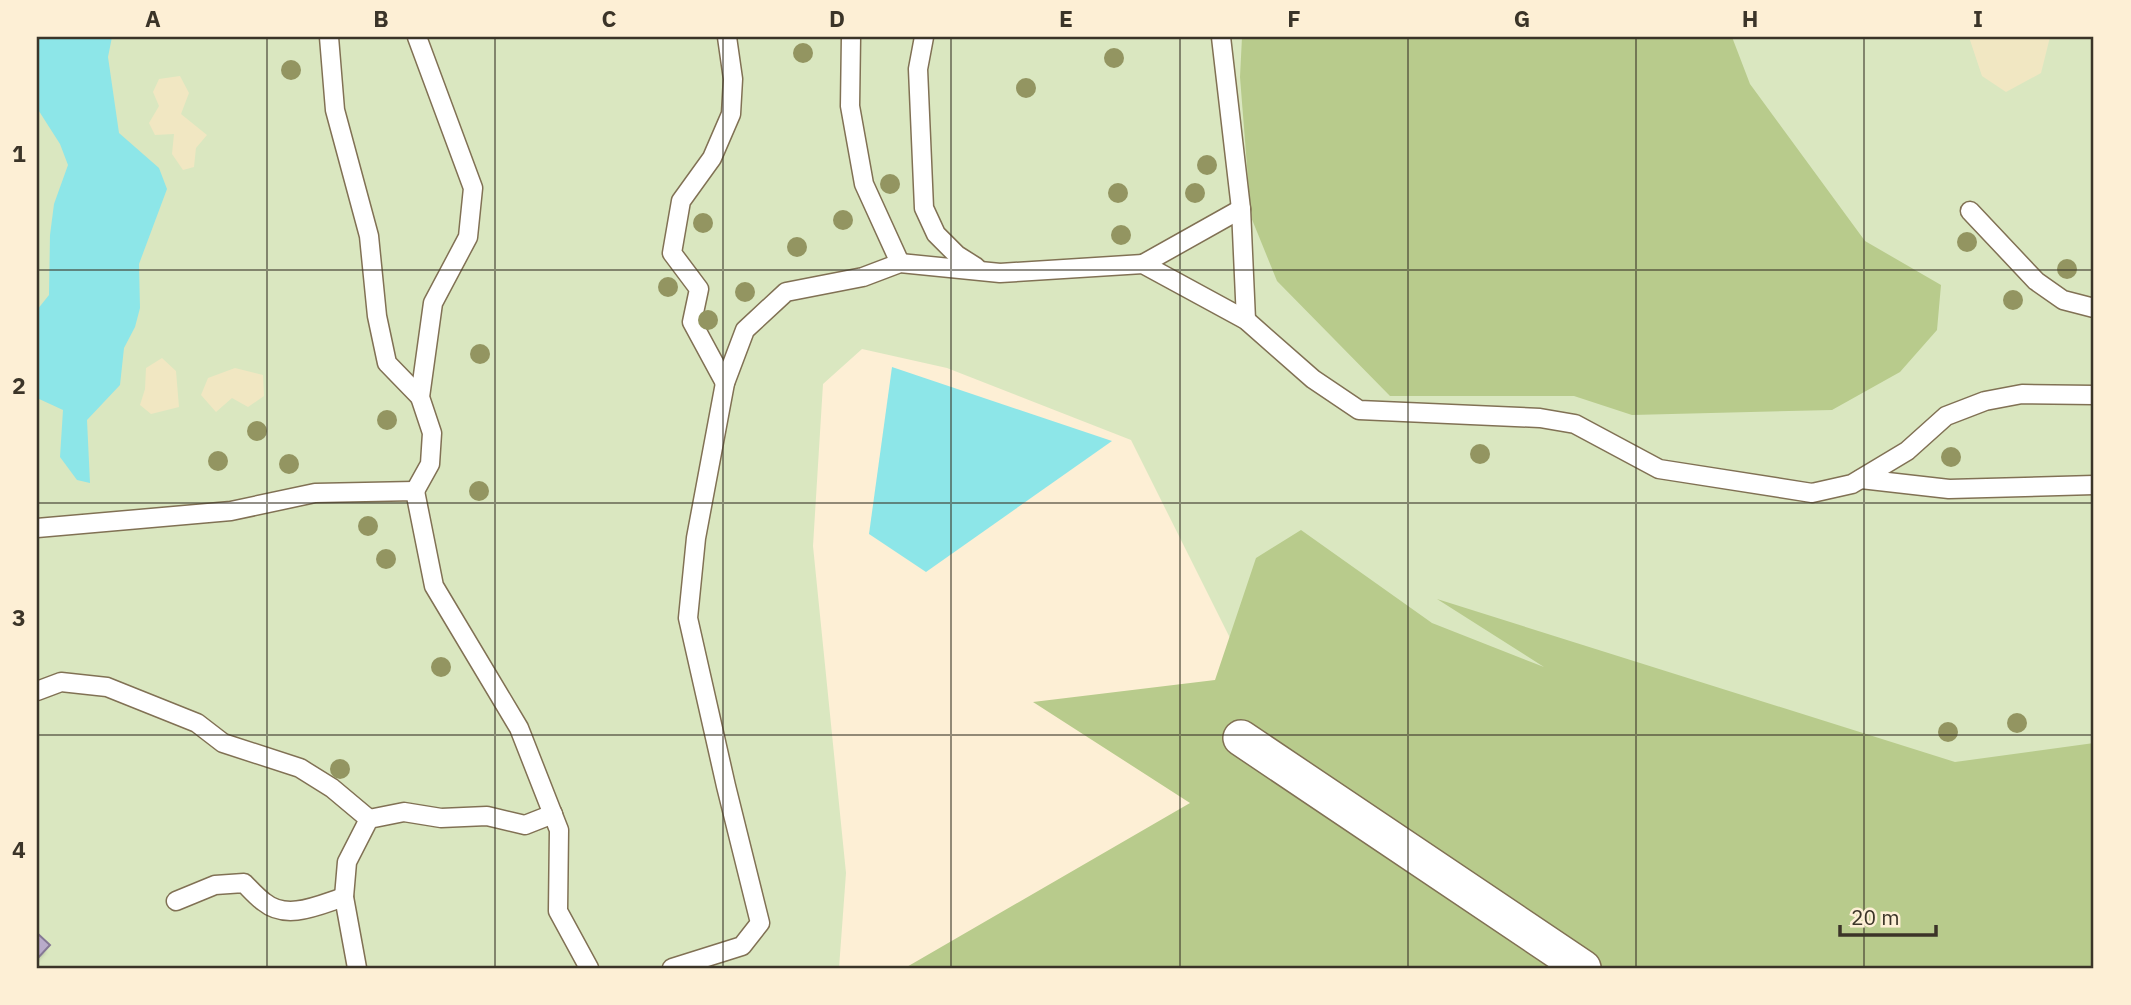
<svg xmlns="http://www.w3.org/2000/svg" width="2131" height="1005" font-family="'IBM Plex Sans',sans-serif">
<defs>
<filter id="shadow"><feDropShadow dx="-6" dy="6" stdDeviation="2" flood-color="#0004"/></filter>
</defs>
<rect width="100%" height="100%" fill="#fdefd5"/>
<path fill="#dae7c0" d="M37,37h2057v931l-846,-294 -117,-234 -184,-72 -85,-19 -39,35 -10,162 33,327 -7,95h-802z"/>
<g fill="#b8cb8c">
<path d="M1242,37h490l18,47 115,157 76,44 -4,45 -37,42 -68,38 -200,5 -58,-19h-184l-113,-115 -26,-64 -11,-140z"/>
<path d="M1301,530l131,93 112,44 -107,-68 518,163 139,-19v225h-1189l285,-165 -157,-101 182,-22 41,-122z"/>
</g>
<g fill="#f1e7c2">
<path d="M1969,37h81l-9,36 -35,19 -24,-16z"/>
<path d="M180,76l9,17 -8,21 26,21 -11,13 -2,19 -11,3 -11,-16 2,-20 -19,1 -6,-12 10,-17 -6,-14 6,-13z"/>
<path d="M162,358l14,13 3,36 -28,7 -11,-9 5,-16 1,-21z"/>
<path d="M235,368l28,7 1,21 -16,11 -16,-9 -16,14 -15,-17 7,-17z"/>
</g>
<g fill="#8de6e8">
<path d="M37,37h75l-4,20 11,76 40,35 8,21 -28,75 1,44 -5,19 -11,21 -4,37 -33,35 3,63 -13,-3 -17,-23 3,-47 -26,-12v-88l12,-15 1,-60 4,-31 14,-39 -8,-21 -23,-36z"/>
<path d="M892,367l220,74 -186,131 -57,-38z"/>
</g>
<path fill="#b9abca" stroke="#857895" stroke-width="2" filter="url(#shadow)" d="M37,933l13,12 -13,14z"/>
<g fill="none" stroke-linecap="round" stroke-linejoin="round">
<defs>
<g id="service">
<path d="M329,37l6,73 34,126 8,80 10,47 33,34"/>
<path d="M851,37l-1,69 14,78 36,79"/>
<path d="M924,37l-6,32 6,139 12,26 21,21 19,12"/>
<path d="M1221,37l20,172 5,111"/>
<path d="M1970,211l66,70 27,19 31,8"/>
<path d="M1143,264l98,-55"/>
<path d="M725,383l-33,-61 7,-33 -27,-36 9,-52 31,-43 19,-44 2,-35 -6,-42"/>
<path d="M1861,479l88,10 145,-4"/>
<path d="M415,491l15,-27 2,-31 -12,-36 13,-94 35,-66 5,-49 -56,-151"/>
<path d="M37,528l194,-17 84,-18 100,-2 19,95 85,142 40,102 -1,81 31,57"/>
<path d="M37,691l24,-9 46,5 90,36 26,20 77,25 32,20 37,31"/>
<path d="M176,901l39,-16 29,-2c6,6 13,14 20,19 23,19 55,3 80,-5"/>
<path d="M357,968l-13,-71 3,-35 22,-43 35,-7 37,6 46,-2 38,9 28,-11"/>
<path d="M672,968l70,-22 18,-23 -34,-137 -38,-168 8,-80 29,-155 20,-53 41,-38 77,-15 37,-14 100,10 143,-9 103,56 67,59 46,31 181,8 35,6 84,45 153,24 40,-9 55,-33 39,-35 39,-15 37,-7 72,1"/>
</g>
<path id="minor" d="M1241,738l342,230"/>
</defs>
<use href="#service" stroke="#817154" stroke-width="21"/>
<use href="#minor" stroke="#817154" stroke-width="38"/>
<use href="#service" stroke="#fff" stroke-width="18"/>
<use href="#minor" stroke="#fff" stroke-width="35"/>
</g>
<g fill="#939561">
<circle cx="803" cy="53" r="10"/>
<circle cx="1114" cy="58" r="10"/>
<circle cx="291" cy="70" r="10"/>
<circle cx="1026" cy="88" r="10"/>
<circle cx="1207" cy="165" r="10"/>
<circle cx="890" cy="184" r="10"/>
<circle cx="1118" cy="193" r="10"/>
<circle cx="1195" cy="193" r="10"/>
<circle cx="843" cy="220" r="10"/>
<circle cx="703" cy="223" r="10"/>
<circle cx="1121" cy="235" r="10"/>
<circle cx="1967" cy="242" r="10"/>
<circle cx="797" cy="247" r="10"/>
<circle cx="2067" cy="269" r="10"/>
<circle cx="668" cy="287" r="10"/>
<circle cx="745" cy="292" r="10"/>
<circle cx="2013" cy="300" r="10"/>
<circle cx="708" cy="320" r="10"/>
<circle cx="480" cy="354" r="10"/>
<circle cx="387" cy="420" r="10"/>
<circle cx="257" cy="431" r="10"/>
<circle cx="1480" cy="454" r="10"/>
<circle cx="1951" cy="457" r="10"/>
<circle cx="218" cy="461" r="10"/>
<circle cx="289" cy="464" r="10"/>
<circle cx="479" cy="491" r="10"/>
<circle cx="368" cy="526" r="10"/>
<circle cx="386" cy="559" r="10"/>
<circle cx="441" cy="667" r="10"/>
<circle cx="2017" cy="723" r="10"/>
<circle cx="1948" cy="732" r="10"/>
<circle cx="340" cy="769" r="10"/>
</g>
<path fill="none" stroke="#3b3428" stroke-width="2" stroke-opacity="0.55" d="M267,37v931M495,37v931M723,37v931M951,37v931M1180,37v931M1408,37v931M1636,37v931M1864,37v931M37,270h2057M37,503h2057M37,735h2057"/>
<rect width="2131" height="1005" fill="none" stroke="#fdefd5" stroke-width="77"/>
<path d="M1840 925v10h96v-10" fill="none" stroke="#3b3428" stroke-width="3.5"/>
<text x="1851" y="925" font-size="21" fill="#3b3428" stroke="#fdefd5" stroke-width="5" paint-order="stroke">20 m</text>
<rect x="38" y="38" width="2054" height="929" fill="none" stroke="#3b3428" stroke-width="2.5"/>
<g font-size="23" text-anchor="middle" font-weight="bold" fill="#3b3428">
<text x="153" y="27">A</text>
<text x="381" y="27">B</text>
<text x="609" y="27">C</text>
<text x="837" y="27">D</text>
<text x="1066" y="27">E</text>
<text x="1294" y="27">F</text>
<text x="1522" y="27">G</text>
<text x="1750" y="27">H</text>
<text x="1978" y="27">I</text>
<text x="19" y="162">1</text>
<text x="19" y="394">2</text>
<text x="19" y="626">3</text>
<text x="19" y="858">4</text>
</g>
</svg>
